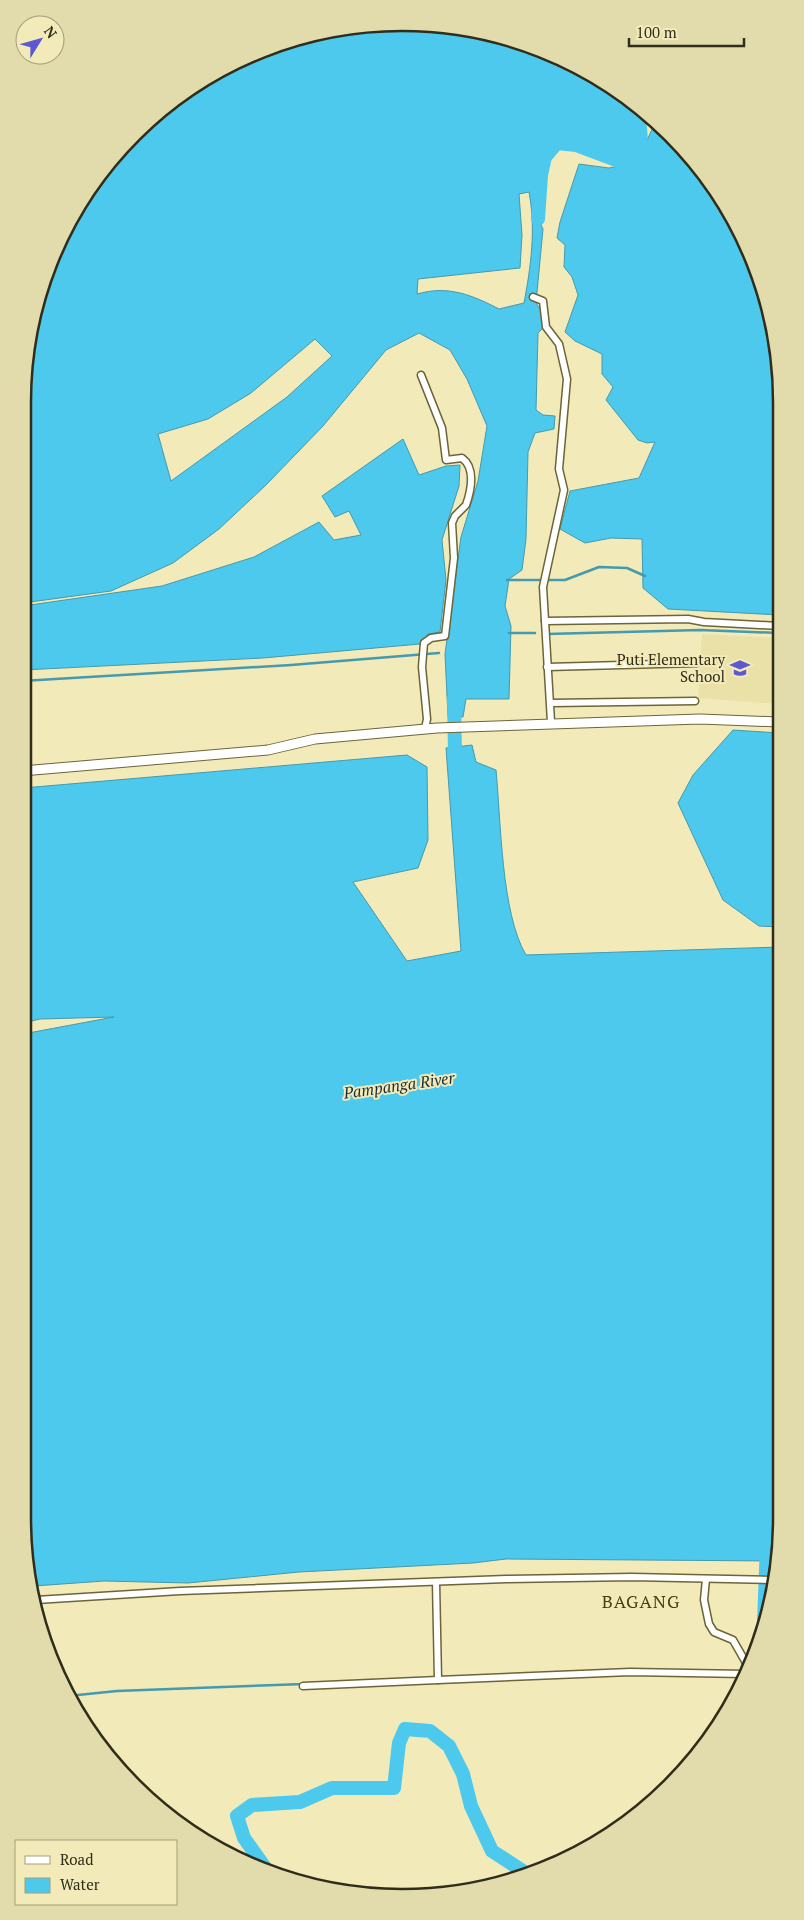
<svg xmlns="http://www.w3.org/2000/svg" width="804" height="1920" font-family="'PT Serif',serif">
<rect width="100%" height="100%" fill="#f2eab9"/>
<path fill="#eae1a8" d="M702,634l77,4v66l-81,-6z"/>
<g fill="#4cc9ed" stroke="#449aae" fill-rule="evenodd">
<path d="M377,23l75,3 72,17 89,44 30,27 1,9 -5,29 -17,11 -40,-18 -25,-6c-4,4 -12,9 -14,14 -6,16 -8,63 0,76l-7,74 8,12v12l-6,6 -2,77 7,5 12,1 -1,13 -19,4 -7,19 -2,87 -4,31 -13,9 -4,27 6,20 -2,73h-43l-3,18h-15l-3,-63 16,-117 17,-56 9,-55 -20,-47 -17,-29 -31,-17 -33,17 -63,76 -57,59 -47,44 -46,34 -62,28 -88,12v-201l20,-122 30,-68 44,-60 54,-51 63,-39 70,-27zM529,192c7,37 2,74 -5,111l-25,6c-27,-14 -51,-24 -82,-15l1,-15 102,-11 2,-33 -3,-41zM315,339l17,17 -45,41 -116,84 -13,-47 50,-15 43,-26z"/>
<path d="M654,125l49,46 49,86 26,95 1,263 -111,-6 -25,-21 -1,-49 -31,-1 -26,5 -25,-14 10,-38 69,-13 16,-36 -8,1 -9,-3 -32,-40 7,-13 -11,-13v-20l-27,-13 -10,-9 13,-37 -6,-18 -8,-10 1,-22 -8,-7 3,-16 19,-58 30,4 28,-6z"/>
<path d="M403,439l16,36 27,-9 14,-1 -1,21 -17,54 4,40 -6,52 -12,2 -8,10 -157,14 -240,12v-64l139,-20 92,-29 65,-35 15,18 27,-5 -12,-24 -14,6 -13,-21z"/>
<path d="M733,730l46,3 1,194 -21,-1 -36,-26 -45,-97 15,-28z"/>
<path d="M472,745l4,17 20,8c5,50 5,143 30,185l254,-8 1,571 -7,43 -268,-2 -33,4 -174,9 -111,11 -84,-2 -70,5 -12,-68 1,-484 91,-17 -74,2 -17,4v-235l384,-33 20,12 1,73 -10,28 -65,14 54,79 54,-10 -15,-203z"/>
</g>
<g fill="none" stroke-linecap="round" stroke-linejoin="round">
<g stroke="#449aae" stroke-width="2.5">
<path d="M507,580h58l34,-13 28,1 18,8"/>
<path d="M509,633h26"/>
<path d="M547,634l153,-4 79,3"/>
<path d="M22,681l269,-16 148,-12"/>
<path d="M68,1696l49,-5 187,-7"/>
</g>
<g stroke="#4cc9ed" stroke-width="14">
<path d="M538,219l3,-44 4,-18 12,-14 19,2 48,18c20,-9 18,-23 15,-43"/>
<path d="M454,699l1,55 5,10"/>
<path d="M764,1623l3,-79"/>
<path d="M264,1866l-20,-28 -7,-22 15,-11 48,-3 32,-14h62l5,-45 6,-14 25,2 19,15 14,28 8,32 21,45 37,24"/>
</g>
<defs>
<g id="street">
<path d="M533,297l10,4 3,26 13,17 8,35 -8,90 5,21 -21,97 8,135"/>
<path d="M421,375l21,53 4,32 16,-2c14,10 9,33 4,47l-11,11 -3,7 2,35 -9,78 -14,2 -7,5 -2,24 5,52 -2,10"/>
<path d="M545,621l143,-2 16,3 75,4"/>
<path d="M547,667l150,-4"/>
<path d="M551,703l144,-2"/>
<path d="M706,1579l-2,21 5,24 5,8 19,8 16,28"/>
<path d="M436,1582l2,98 192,-8 116,2"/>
<path d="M36,1600l144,-9 326,-12 126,-2 139,3"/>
<path d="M303,1686l135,-6"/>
</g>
<path id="secondary" d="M22,771l246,-21 47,-11 122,-11 263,-9 79,3"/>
</defs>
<use href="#street" stroke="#6c6538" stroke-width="9"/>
<use href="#secondary" stroke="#6c6538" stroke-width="11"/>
<use href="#street" stroke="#fff" stroke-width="6"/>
<use href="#secondary" stroke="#fff" stroke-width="9"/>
</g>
<defs>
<symbol id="school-bare" viewBox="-9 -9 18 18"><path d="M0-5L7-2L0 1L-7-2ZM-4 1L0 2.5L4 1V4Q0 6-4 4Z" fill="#5d58d0" stroke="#f2eab9" stroke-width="2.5" paint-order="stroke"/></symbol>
</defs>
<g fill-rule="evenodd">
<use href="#school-bare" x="726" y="654" width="28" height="28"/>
</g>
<g text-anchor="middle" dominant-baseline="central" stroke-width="4" stroke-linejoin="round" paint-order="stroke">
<g font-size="15" fill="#302d1a" stroke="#f2eab9" text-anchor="end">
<text x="725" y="659">Puti Elementary<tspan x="725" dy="17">School</tspan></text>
</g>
<g font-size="16" font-style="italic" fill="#182d34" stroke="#f2eab9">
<text transform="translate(399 1085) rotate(-8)">Pampanga River</text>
</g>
<g font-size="18" letter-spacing="1" fill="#463f11" stroke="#f2eab9">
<text x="641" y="1601">BAGANG</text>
</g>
</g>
<path d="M0 0H804V1920H0ZM402 31H402A371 371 0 0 1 773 402V1518A371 371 0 0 1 402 1889H402A371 371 0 0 1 31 1518V402A371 371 0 0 1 402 31Z" fill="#e2dbac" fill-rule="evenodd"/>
<path fill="none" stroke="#302d1a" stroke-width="2.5" d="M402 31H402A371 371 0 0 1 773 402V1518A371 371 0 0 1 402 1889H402A371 371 0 0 1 31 1518V402A371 371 0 0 1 402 31Z"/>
<rect x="15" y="1840" width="162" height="65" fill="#f2eab9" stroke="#a49e79"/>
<rect x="25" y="1856" width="25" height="8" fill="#ffffff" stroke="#a49e79"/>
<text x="60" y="1865" font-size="15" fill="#302d1a">Road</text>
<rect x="25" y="1878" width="25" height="15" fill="#4cc9ed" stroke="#a49e79"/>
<text x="60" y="1890" font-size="15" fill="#302d1a">Water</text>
<g transform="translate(40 40) rotate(53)"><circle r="24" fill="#f2eab9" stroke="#a49e79"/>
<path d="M0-4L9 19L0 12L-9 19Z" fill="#5d58d0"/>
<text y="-8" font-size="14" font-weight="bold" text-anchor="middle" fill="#302d1a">N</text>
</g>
<path d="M629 38v8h115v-8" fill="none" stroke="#302d1a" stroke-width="2.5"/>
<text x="636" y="38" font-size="15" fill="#302d1a" stroke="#f2eab9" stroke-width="4" paint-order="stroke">100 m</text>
</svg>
